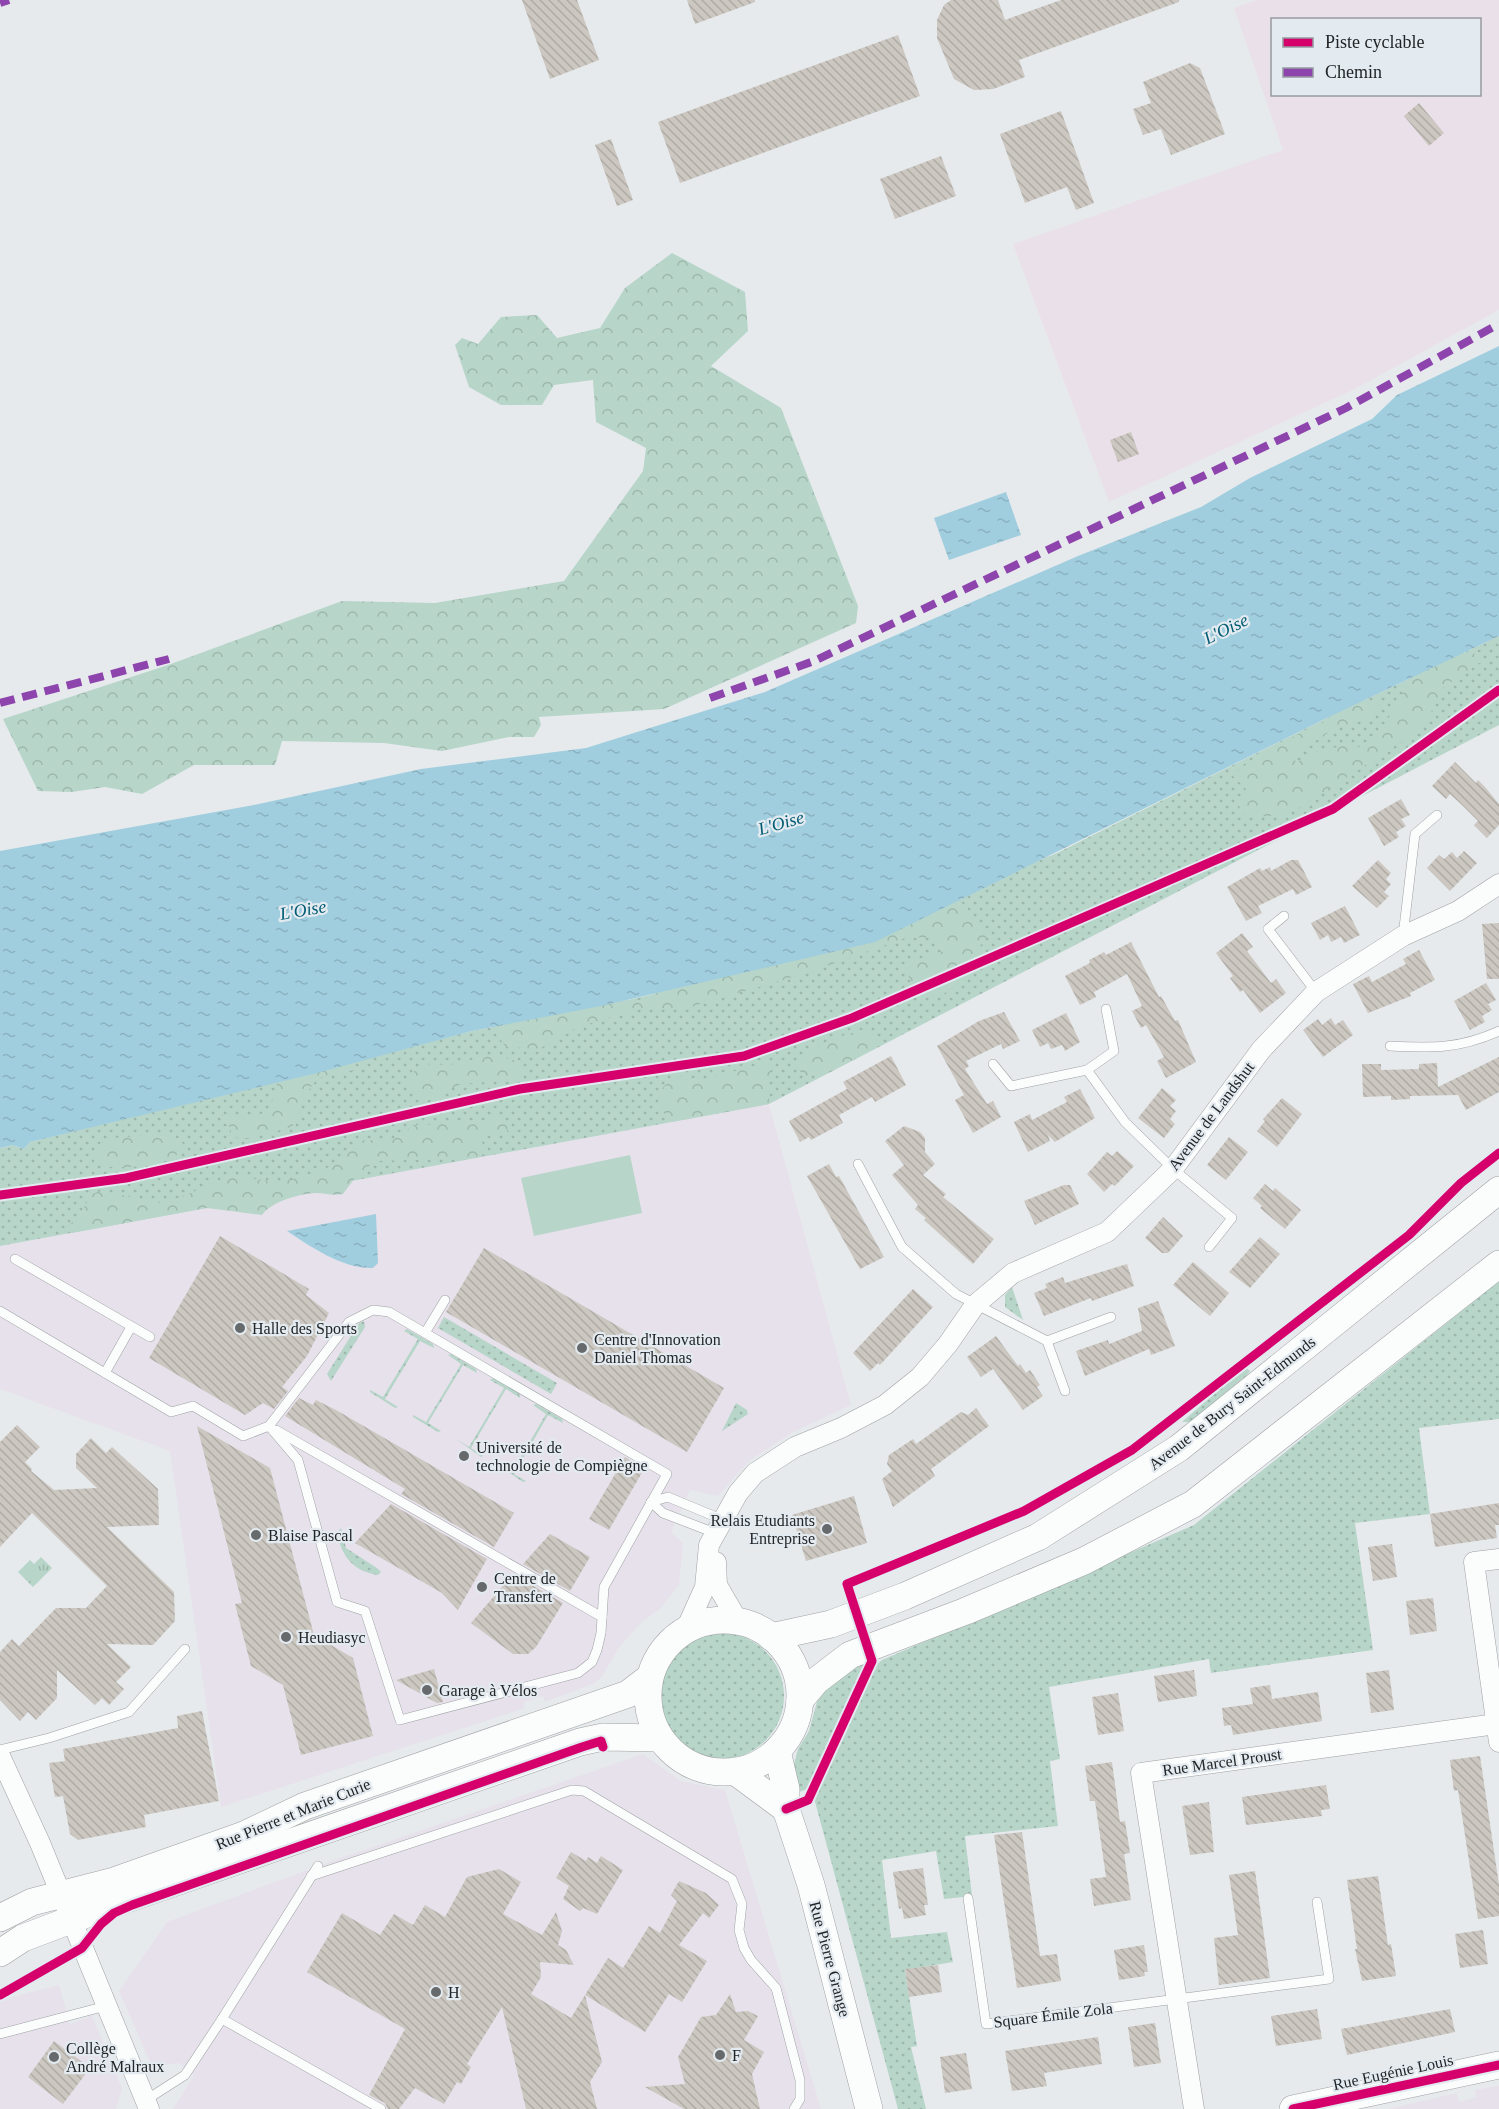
<svg xmlns="http://www.w3.org/2000/svg" width="1499" height="2109" font-family="Georgia,serif">
<defs>
<pattern id="grass-dots" width="8" height="8" patternUnits="userSpaceOnUse" patternTransform="scale(1.5)"><rect width="8" height="8" fill="#b7d5c9"/><path d="M2 2h.1M6 6h.1" fill="none" stroke="#9db7ad" stroke-width="1.8" stroke-linecap="round"/></pattern>
<pattern id="forest-crowns" width="20" height="18" patternUnits="userSpaceOnUse" patternTransform="scale(1.5)"><rect width="20" height="18" fill="#b7d5c9"/><path d="M2 6a3 3 0 1 1 6 0M12 15a3 3 0 1 1 6 0" fill="none" stroke="#9db7ad"/></pattern>
<pattern id="park-tufts" width="24" height="20" patternUnits="userSpaceOnUse" patternTransform="scale(1.5)"><rect width="24" height="20" fill="#b7d5c9"/><path d="M3 7l-1-3M5 7V3M7 7l1-3M15 17l-1-3M17 17v-4M19 17l1-3" fill="none" stroke="#9db7ad"/></pattern>
<pattern id="water-ripples" width="26" height="14" patternUnits="userSpaceOnUse" patternTransform="scale(1.5)"><rect width="26" height="14" fill="#a1cedf"/><path d="M2 4q2-2 4 0t4 0M15 11q2-2 4 0t4 0" fill="none" stroke="#8ab1bf"/></pattern>
<pattern id="building-back-hatch" width="6" height="6" patternUnits="userSpaceOnUse" patternTransform="scale(1.5)"><rect width="6" height="6" fill="#ccc7c0"/><path d="M-1 5l2 2M0 0l6 6M5-1l2 2" fill="none" stroke="#afaba5"/></pattern>
</defs>
<rect width="100%" height="100%" fill="#e6eaed"/>
<path fill="#eae0e9" fill-rule="evenodd" d="M1257,0h242v310l-146,80 -244,112 -96,-258 270,-94 -49,-142zM1272,20h208v74h-208z"/>
<g fill="#e7e1ec">
<path d="M769,1104l82,301 -58,27 -44,29 -31,35 -28,-6 -19,42 12,11 -4,42 -19,24 -17,12 -23,25 -19,32 -8,6 -48,18 -2,-6 -19,6 1,6 -304,99 -51,-356 -170,-62v-143z"/>
<path d="M643,1754l38,27 44,9 96,319h-648l21,-34 -15,-12 -27,4 -33,-76 48,-69 151,-56z"/>
<path d="M59,1985l11,39 22,-9 30,74 -5,17 -1,3h-116v-109z"/>
<path d="M1499,2086v23h-111l69,-16 2,9 17,-5 -1,-7z"/>
</g>
<g fill="url(#grass-dots)">
<path d="M1499,636v89l-730,379 -769,142v-98l13,-3 11,4 6,-7 442,-111 129,-25 182,-41 274,-112 272,-136z"/>
<path d="M1499,1281v138l-80,9 11,86 -75,9 18,127 -162,23 -2,-14 -160,28 11,72 -10,2 8,65 -93,10 7,60 -28,3 -8,-48 -54,9 9,78 56,-6 6,30 -48,8 12,76 -6,1 15,62h-28l-84,-311 -7,-9 -10,4 -4,-25 5,-19 11,-18 8,-29 15,-23 31,-19 11,7 8,-7 312,-135z"/>
<path d="M1012,1287l11,33 -18,-13v-12z"/>
<path d="M444,1317l113,66 -6,11 -113,-66z"/>
<path d="M364,1321l1,6 -34,54 -4,-7 32,-51z"/>
<path d="M407,1329l26,15 1,4 -14,-7 -35,58 13,8 -3,1 -25,-16v-2l13,7 35,-58 -14,-8z"/>
<path d="M451,1354l25,15 1,4 -14,-8 -35,58 13,8 -3,1 -25,-15v-2l13,7 35,-58 -13,-9z"/>
<path d="M1245,1367l5,4 -3,4 -57,47h-8z"/>
<path d="M493,1378l26,15 1,5 -14,-9 -35,59 12,8 -2,1 -25,-18 13,8 35,-59 -14,-8z"/>
<path d="M736,1403l11,7 1,4 -26,17z"/>
<path d="M536,1404l26,15 1,4 -15,-8 -34,59 12,7 -3,1 -25,-17 14,7 34,-58 -13,-9z"/>
<path d="M341,1528l5,20 31,20 4,4 -3,3c-25,-4 -36,-18 -41,-42z"/>
<circle cx="721" cy="1696" r="63"/>
</g>
<g fill="url(#forest-crowns)">
<path d="M672,253l73,39 3,39 -37,35 70,42 77,198 -2,17 -192,86 -125,8 2,8 -7,12h-25l-67,14 -58,-8 -102,-2 -7,24h-81l-52,29 -37,-7 -33,5 -34,-1 -35,-72 165,-54 174,-64 93,2 129,-22 79,-110 3,-23 -50,-26 -3,-42 -39,5 -12,20h-41l-32,-18 -14,-42 7,-7 16,6 23,-27 36,-2 20,23 43,-10 25,-40z"/>
<path d="M1449,652l27,2 5,8 -37,25 -21,41 -127,82c-20,7 -34,8 -56,3l-1,-12 7,-12 -14,-14 38,-28 49,-21 35,-30 25,8c-5,18 -34,19 -48,27 -13,7 -24,17 -35,25l-1,8 16,-11 35,-8 13,2 22,-16 22,-38 12,-28z"/>
<path d="M956,895c9,13 25,27 31,41 -19,26 -21,47 -50,62l-26,-16 -5,-12 10,-10 27,-9 -9,-13 -26,-1 -101,36 -121,35 -51,2 -57,17 -39,22 -33,-2 -13,-17 18,-24 128,-6 24,-10z"/>
<path d="M865,1029l13,10 -2,9 -50,26 -21,2 -10,-10c17,-22 44,-30 70,-37z"/>
<path d="M345,1050l13,19c-10,5 -22,3 -33,7 -20,7 -23,34 -33,51l-46,12 -13,-2 -5,-13 -8,-8 11,-3 18,7 21,-11 12,-42z"/>
<path d="M492,1055l31,7v11l-6,7 -56,4 -38,19 -10,-8 -6,-14 13,-17 30,1z"/>
<path d="M772,1061l1,4c-5,13 -3,24 -4,39l-98,18 -11,-14 -3,-13 8,-10 16,-9 21,4z"/>
<path d="M494,1116l8,1 6,8 -1,9 -24,2 -2,5 8,11 -14,6 -99,3 -19,14 -14,19c-12,2 -18,-1 -28,-1 -17,1 -44,9 -53,22l-55,-7 -135,25 -7,-3 15,-16 12,-20 9,-3 65,13 65,-29 44,7 23,-4 34,-12 32,-26h28l22,-15 67,-2z"/>
<path d="M171,1134l12,9c-3,7 -6,14 -14,17 -17,6 -62,12 -75,2l1,-16 17,-8z"/>
</g>
<path fill="url(#park-tufts)" d="M41,1557l11,11 -19,19 -15,-15 12,-12 4,4z"/>
<path fill="#b7d5c9" d="M630,1155l12,58 -108,23 -13,-58z"/>
<g fill="url(#water-ripples)">
<path d="M1499,346v290l-170,81 -454,225 -274,64 -129,25 -155,42 -287,69 -6,7 -11,-4 -13,3v-297l254,-46 167,-36 165,-21 179,-56 313,-136 123,-49 49,-29 122,-59 25,-24z"/>
<path d="M1006,492l15,43 -72,25 -15,-42z"/>
<path d="M376,1214l2,49 -5,5c-30,1 -62,-21 -86,-37z"/>
</g>
<g fill="url(#building-back-hatch)">
<path d="M522,0h55l22,60 -49,19z"/>
<path d="M687,0h68v2l-60,22z"/>
<path d="M951,0h47l7,20 56,-20h118v2l-160,58 6,17 -32,12 -19,1 -20,-11 -17,-41v-18l7,-15z"/>
<path d="M898,35l22,61 -240,87 -22,-61z"/>
<path d="M1190,63l10,5 25,66 -54,21 -10,-26 -18,6 -10,-26 18,-6 -8,-21z"/>
<path d="M1419,103l25,30 -15,13 -25,-30z"/>
<path d="M1061,111l33,92 -18,7 -9,-23 -42,16 -25,-69z"/>
<path d="M611,139l22,61 -16,6 -22,-61z"/>
<path d="M941,156l15,40 -61,23 -15,-40z"/>
<path d="M1131,432l8,22 -21,8 -8,-22z"/>
<path d="M1455,762l21,21 2,-3 7,7 14,17v21l-12,13 -13,-13 4,-4 -15,-15 -13,-12 -4,5 -14,-13z"/>
<path d="M1401,799l9,16 -9,4 5,7 -10,6 3,5 -15,9 -16,-28z"/>
<path d="M1464,851l13,12 -27,28 -23,-23 12,-13 5,4 8,-7 5,6z"/>
<path d="M1291,860h7l14,27 -16,8 -3,-6 -35,17 4,7 -16,8 -19,-34 33,-19 2,3 8,-4 1,4z"/>
<path d="M1378,860l13,13 -5,6 5,5 -7,8 5,4 -12,12 -25,-22z"/>
<path d="M1345,906l15,29 -16,8 -3,-6 -10,5 -3,-7 -8,5 -9,-17z"/>
<path d="M1499,923v56h-12l-5,-55z"/>
<path d="M1242,933l11,14 -6,4 24,32 5,-4 10,14 -26,20 -17,-23 -3,2 -10,-14 3,-2 -17,-23z"/>
<path d="M1131,942l28,55 2,-1 14,25 3,-1 18,42 -30,16 -9,-17 7,-4 -18,-32 -5,3 -9,-17 10,-5 -15,-32 -33,18 2,5 -16,8 -15,-29 25,-13 -1,-3 8,-4 7,-4 2,3z"/>
<path d="M1419,950l16,30 -25,13 1,3 -43,17 -15,-29 16,-8 3,6 34,-18 -3,-5z"/>
<path d="M1486,983l10,17 -8,4 4,6 -10,6 3,6 -15,8 -16,-29z"/>
<path d="M1004,1012l16,29 -17,8 -2,-5 -35,17 3,5 -4,3 22,35 6,-3 8,16 -28,16 -18,-33 9,-5 -27,-49 42,-25z"/>
<path d="M1066,1013l14,29 -15,9 -3,-6 -11,4 -3,-6 -8,4 -8,-17z"/>
<path d="M1331,1018l4,7 8,-5 10,15 -30,22 -20,-27 15,-11 4,6z"/>
<path d="M891,1056l15,29 -31,17 -3,-5 -33,18 4,8 -32,17 -2,-3 -9,5 -11,-21 58,-32 -4,-7z"/>
<path d="M1499,1057v35l-33,18 -8,-15 -48,1v3l-19,1v-4l-28,1 -1,-33h19v6l38,-1v-5l18,-1 1,24z"/>
<path d="M1162,1088l14,12 -6,6 6,5 -6,8 5,5 -11,14 -26,-20z"/>
<path d="M1080,1089l15,29 -40,24 -7,-7 2,6 -22,11 -14,-30 16,-8 2,6 35,-18 -3,-5z"/>
<path d="M1282,1098l20,16 -25,33 -20,-16 8,-10 -2,-2z"/>
<path d="M904,1126l16,6 5,6v14l10,12 -12,11 23,19 -3,3 51,42 -21,25 -49,-44 2,-2 -11,-9 3,-4 -26,-30 12,-10 -19,-24z"/>
<path d="M1229,1137l19,15 -22,28 -19,-15z"/>
<path d="M1117,1151l17,15 -19,20 -3,-2 -8,8 -17,-18 20,-22 5,4z"/>
<path d="M829,1164l7,13 3,-1 45,81 -24,12 -53,-93z"/>
<path d="M1265,1184l8,7 2,-3 26,22 -16,19 -25,-21 2,-2 -9,-8z"/>
<path d="M1064,1185h6l9,19 -44,21 -11,-24z"/>
<path d="M1163,1217l20,19 -15,17h-6l-17,-15z"/>
<path d="M220,1236l89,53 -3,6 23,18 -22,43 -25,31 6,4 -14,18 -11,-6 -18,12 -96,-57z"/>
<path d="M1260,1237l20,17 -30,34 -21,-16z"/>
<path d="M484,1248l240,140 -37,64 -241,-140z"/>
<path d="M1193,1262l36,31 -19,23 -37,-31z"/>
<path d="M1127,1264l7,22 -42,15 -1,-3 -47,18 -10,-23 13,-5 -2,-4 18,-7 2,6z"/>
<path d="M913,1289l20,18 -53,58 -2,-2 -8,8 -17,-18z"/>
<path d="M1158,1301l17,45 -24,9 -2,-6 -64,27 -9,-25 32,-11 1,4 33,-13 -4,-23z"/>
<path d="M996,1336l22,30 2,-2 6,9 4,-3 10,15 -3,2 6,9 -20,14 -30,-41 -12,8 -14,-20z"/>
<path d="M299,1398l14,7 3,-5 20,10 178,103 -20,34 -93,-53 4,-5 -120,-73z"/>
<path d="M976,1408l13,18 -58,43 4,7 -42,31 -11,-28 10,-8 -5,-7 2,-9 24,-16 3,5 45,-32 7,3z"/>
<path d="M17,1425l23,22 -15,15 7,7 -1,2 23,19 43,-2 -21,-20v-14l15,-16 15,15 6,-6 46,42 1,36 -52,2 67,65 1,29 -22,24 -46,-1 24,23 -15,15 8,7 -15,16 -7,-7 -7,7 -38,-35v28l-21,22 -8,-8 -8,9 -20,-21v-48l12,-13 7,7 37,-38h30l21,-22 -75,-73 -32,34v-105z"/>
<path d="M197,1426l73,42 44,167 39,23 20,78 -72,19 -18,-70 -32,-19 -16,-62 7,-1z"/>
<path d="M625,1457l19,12 -35,61 -20,-11z"/>
<path d="M854,1496l13,47 -61,18 -14,-46z"/>
<path d="M1499,1503v22h-4l2,13 -62,9 -5,-33z"/>
<path d="M391,1504l96,55 -29,51 -16,-17 -87,-50z"/>
<path d="M550,1534l40,23 -20,34 -47,-27z"/>
<path d="M1392,1544l5,33 -24,4 -5,-34z"/>
<path d="M513,1574l50,29 -27,44 -8,7h-15l-42,-31z"/>
<path d="M1433,1598l4,33 -27,4 -4,-34z"/>
<path d="M434,1669l9,33 -6,1 -41,-23z"/>
<path d="M1194,1670l3,26 -39,6 -4,-26z"/>
<path d="M1389,1670l5,40 -23,3 -5,-40z"/>
<path d="M1270,1685l2,14 46,-7 4,29 -89,14 -2,-10 -7,1 -2,-18 31,-4 -3,-16z"/>
<path d="M1118,1693l6,38 -26,4 -6,-38z"/>
<path d="M202,1711l17,90 -75,14 2,12 -68,13 -8,-6 -7,-38 -8,1 -6,-34 16,-2 -2,-12 115,-21 -1,-12z"/>
<path d="M1480,1756l19,129v31l-21,3 -20,-129 -4,1 -4,-31z"/>
<path d="M1112,1762l8,60 5,-1 5,32 -6,1 7,46 -37,6 -4,-27 16,-2 -11,-76h-5l-5,-35z"/>
<path d="M1326,1785l4,24 -9,1 1,6 -76,9 -4,-28z"/>
<path d="M1209,1802l5,50 -24,3 -8,-49z"/>
<path d="M1022,1832l18,124 17,-2 4,27 -44,7 -23,-153z"/>
<path d="M571,1852l15,9 2,-4 9,6 4,-7 22,14 -26,44 -14,-6 -3,3 -17,-12 6,-13 -13,-8z"/>
<path d="M923,1868l5,37h-4l2,10 -22,4 -2,-11 -3,1 -6,-37z"/>
<path d="M499,1869l22,13 -18,32 39,21 14,-23 6,19 -4,14 8,5 8,15 -34,-3 1,15 -10,17 40,24 14,-23 17,67 -12,20 7,27h-71l-24,-102 -35,57 4,3 -10,17 -4,-2 -13,22 -29,-16 -16,21h-11l-3,-6 -16,-8 36,-66 -98,-57 35,-59 38,22 14,-21 19,11 12,-20 20,12 22,-40z"/>
<path d="M1255,1871l15,107 -51,7 -5,-47 24,-3 -9,-60z"/>
<path d="M1378,1876l10,69 3,-1 5,32 -34,5 -7,-32h2l-10,-69z"/>
<path d="M679,1881l27,12 13,12 -10,13 -6,-5 -24,32 28,16 -25,41 -13,-8 -24,38 -60,-37 23,-37 15,10 26,-42 11,7 17,-32 -6,-6z"/>
<path d="M1483,1930l5,34 -28,4 -5,-34z"/>
<path d="M1144,1945l4,27h-4l1,4 -26,4 -5,-30z"/>
<path d="M938,1965l4,27 -33,5 -4,-28z"/>
<path d="M730,1994l6,18 12,-1 10,5 -14,24 20,12 -12,22 8,35h-76l-39,-22 40,-3 -7,-27 23,-40 15,-2z"/>
<path d="M1317,2009l5,30 -46,7 -5,-30z"/>
<path d="M1450,2009l5,23 -108,23 -6,-26z"/>
<path d="M1155,2023l6,40 -27,4 -6,-40z"/>
<path d="M1098,2037l4,27 -58,9 3,13 -35,5 -7,-40z"/>
<path d="M54,2041l36,27 -27,36 -35,-27z"/>
<path d="M966,2053l6,36 -27,4 -5,-36z"/>
</g>
<g fill="none" stroke-linecap="round" stroke-linejoin="round">
<defs>
<g id="lane">
<path d="M1284,916l-16,13 48,63"/>
<path d="M1403,936l12,-102 22,-19"/>
<path d="M1106,1009l8,42 -27,19 38,52 48,47 59,49 -23,29"/>
<path d="M1390,1046c43,2 69,3 109,-15"/>
<path d="M993,1064l18,22 76,-16"/>
<path d="M858,1164l44,83 54,47 91,47 64,-24"/>
<path d="M15,1259l135,78"/>
<path d="M0,1311l171,101 22,-6 50,30 26,-10 80,-104 24,-12 16,2 278,162 -63,113 -3,46 -4,17 -5,12 -14,11 -178,47 -35,-109 -28,-9 -39,-142 -29,-34"/>
<path d="M425,1333l20,-33"/>
<path d="M1047,1341l18,50"/>
<path d="M105,1373l26,-46"/>
<path d="M276,1430l326,187"/>
<path d="M651,1502l17,-5 53,22"/>
<path d="M651,1502l12,11 52,20"/>
<path d="M0,1750l49,-12 80,-26 56,-63"/>
<path d="M318,1866l-96,153 159,90"/>
<path d="M311,1876l261,-86 12,1 148,88 10,25 -3,26 5,18 7,12 25,28 24,92v19l-6,10"/>
<path d="M968,1898l18,126 343,-45 -12,-77"/>
<path d="M0,2034l106,-28"/>
<path d="M146,2100l39,-25 37,-56"/>
</g>
<g id="street">
<path d="M1499,1559l-25,3 25,180"/>
<path d="M716,1562l1,23 21,36"/>
<path d="M686,1629l19,-42 4,-42 29,-52 17,-20 40,-26 46,-19 44,-23 35,-28 28,-33 27,-39 38,-32 94,-41 66,-63 88,-119 55,-58 87,-56 55,-25 41,-27"/>
<path d="M0,1756l40,87 109,266"/>
<path d="M1194,2109l-53,-336 355,-49"/>
</g>
<g id="secondary">
<circle cx="724" cy="1696" r="76"/>
<path d="M771,1637l60,-13 74,-28 133,-59 141,-89 320,-258"/>
<path d="M800,1700l16,-19 34,-26 116,-44 118,-50 109,-57 306,-240"/>
<path d="M777,1751l9,38v20l25,76 58,224"/>
<path d="M736,1772l50,37"/>
<path d="M0,1918l32,-16 82,-21 130,-46 61,-29 323,-112 21,-16"/>
<path d="M0,1953l23,-15 98,-37 459,-159 23,-5 56,1"/>
<path d="M1293,2109l206,-44"/>
</g>
</defs>
<use href="#lane" stroke="#9ea1a3" stroke-width="10"/>
<use href="#street" stroke="#9ea1a3" stroke-width="21"/>
<use href="#secondary" stroke="#9ea1a3" stroke-width="28"/>
<use href="#lane" stroke="#fbfcfc" stroke-width="9"/>
<use href="#street" stroke="#fbfcfc" stroke-width="20"/>
<use href="#secondary" stroke="#fbfcfc" stroke-width="27"/>
<g stroke="#8e44ad" stroke-width="8" stroke-dasharray="15 8" stroke-linecap="butt">
<path d="M0,3l9,-3"/>
<path d="M710,698l104,-37 532,-253 153,-84"/>
<path d="M0,703l169,-44"/>
</g>
<defs>
<g id="cycleway">
<path d="M0,1195l126,-17 394,-89 224,-33 108,-38 481,-209 166,-119"/>
<path d="M786,1809l22,-9 64,-139 -25,-77 177,-73 108,-61 277,-215 52,-52 38,-30"/>
<path d="M0,1995l82,-47 19,-24 13,-11 18,-8 450,-158 19,-6 2,6"/>
<path d="M1293,2109l206,-44"/>
</g>
</defs>
<use href="#cycleway" stroke="#e3eaf0" stroke-width="13"/>
<use href="#cycleway" stroke="#d6006c" stroke-width="9"/>
</g>
<g fill="#676a6c" stroke="#e3eaf0" stroke-width="2">
<circle cx="240" cy="1328" r="6"/>
<circle cx="582" cy="1348" r="6"/>
<circle cx="464" cy="1456" r="6"/>
<circle cx="827" cy="1529" r="6"/>
<circle cx="256" cy="1535" r="6"/>
<circle cx="482" cy="1587" r="6"/>
<circle cx="286" cy="1637" r="6"/>
<circle cx="427" cy="1690" r="6"/>
<circle cx="436" cy="1992" r="6"/>
<circle cx="720" cy="2055" r="6"/>
<circle cx="54" cy="2057" r="6"/>
</g>
<g text-anchor="middle" dominant-baseline="central" stroke-width="4.5" stroke-linejoin="round" paint-order="stroke">
<g font-size="16" fill="#222527" stroke="#e3eaf0">
<text transform="translate(1211 1116) rotate(-53)">Avenue de Landshut</text>
<text transform="translate(1232 1403) rotate(-38)">Avenue de Bury Saint-Edmunds</text>
<text transform="translate(1222 1762) rotate(-8)">Rue Marcel Proust</text>
<text transform="translate(293 1814) rotate(-22)">Rue Pierre et Marie Curie</text>
<text transform="translate(830 1959) rotate(75)">Rue Pierre Grange</text>
<text transform="translate(1053 2015) rotate(-7)">Square Émile Zola</text>
<text transform="translate(1393 2072) rotate(-12)">Rue Eugénie Louis</text>
</g>
<g font-size="16" fill="#222527" stroke="#e3eaf0" text-anchor="start">
<text x="252" y="1328">Halle des Sports</text>
<text x="594" y="1339">Centre d'Innovation<tspan x="594" dy="18">Daniel Thomas</tspan></text>
<text x="476" y="1447">Université de<tspan x="476" dy="18">technologie de Compiègne</tspan></text>
<text x="815" y="1520" text-anchor="end">Relais Etudiants<tspan x="815" dy="18">Entreprise</tspan></text>
<text x="268" y="1535">Blaise Pascal</text>
<text x="494" y="1578">Centre de<tspan x="494" dy="18">Transfert</tspan></text>
<text x="298" y="1637">Heudiasyc</text>
<text x="439" y="1690">Garage à Vélos</text>
<text x="448" y="1992">H</text>
<text x="66" y="2048">Collège<tspan x="66" dy="18">André Malraux</tspan></text>
<text x="732" y="2055">F</text>
</g>
<g font-size="18" font-style="italic" fill="#005b72" stroke="#e3eaf0">
<text transform="translate(1226 629) rotate(-26)">L'Oise</text>
<text transform="translate(781 823) rotate(-16)">L'Oise</text>
<text transform="translate(303 910) rotate(-10)">L'Oise</text>
</g>
</g>
<rect x="1271" y="18" width="210" height="78" fill="#e3eaf0" stroke="#969ba0" stroke-width="1.5"/>
<rect x="1283" y="38" width="30" height="9" fill="#d6006c" stroke="#969ba0" stroke-width="1.5"/>
<text x="1325" y="48" font-size="18" fill="#222527">Piste cyclable</text>
<rect x="1283" y="68" width="30" height="9" fill="#8e44ad" stroke="#969ba0" stroke-width="1.5"/>
<text x="1325" y="78" font-size="18" fill="#222527">Chemin</text>
</svg>
